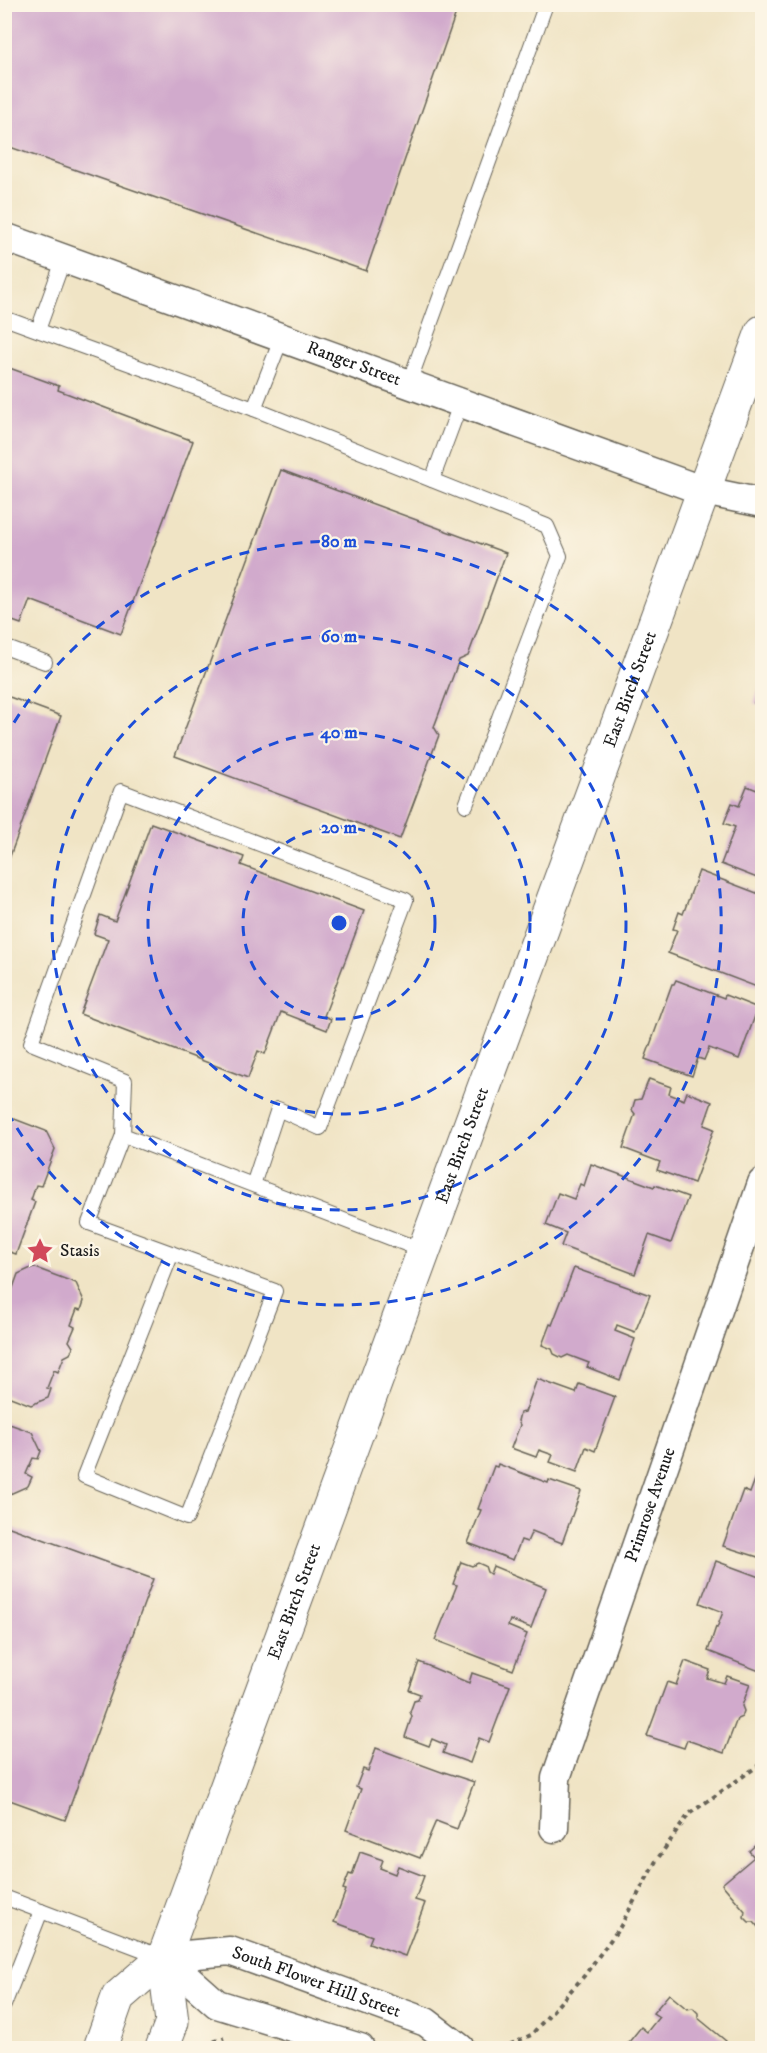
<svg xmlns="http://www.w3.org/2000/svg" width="767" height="2053" font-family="'IM FELL DW Pica',serif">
<rect width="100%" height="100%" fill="#fcf5e5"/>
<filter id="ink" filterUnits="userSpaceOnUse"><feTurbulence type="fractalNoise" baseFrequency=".0167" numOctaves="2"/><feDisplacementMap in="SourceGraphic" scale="12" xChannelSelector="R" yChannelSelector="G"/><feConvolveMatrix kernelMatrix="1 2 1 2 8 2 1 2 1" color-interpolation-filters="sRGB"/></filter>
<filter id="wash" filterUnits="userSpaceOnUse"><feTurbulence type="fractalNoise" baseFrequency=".008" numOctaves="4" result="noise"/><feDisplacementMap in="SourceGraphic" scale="24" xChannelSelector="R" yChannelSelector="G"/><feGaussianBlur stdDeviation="1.35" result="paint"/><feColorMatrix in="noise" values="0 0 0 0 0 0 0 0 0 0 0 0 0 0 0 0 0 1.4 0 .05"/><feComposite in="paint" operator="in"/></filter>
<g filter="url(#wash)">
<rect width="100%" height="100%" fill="#f0e4c5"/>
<g id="blocks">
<g fill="#d1aacc">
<path d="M4,4h455l-93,267 -362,-126z"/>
<path d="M4,366l55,20 -1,4 135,51 -72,193 -91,-34 -9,24 -17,-6z"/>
<path d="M281,470l225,83 -38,103 -9,4 -25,67 5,8 -39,104 -225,-83z"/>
<path d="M762,682v24l-8,-3z"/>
<path d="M4,695l57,21 -56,154h-1z"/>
<path d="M747,786l15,6v88l-41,-16 14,-37 -11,-4 8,-20 7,3z"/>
<path d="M151,823l93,34 -3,8 123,46 -40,105 7,3 -4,11 -46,-18 -16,42 -7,-3 -10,27 -168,-64 28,-75 -14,-5 6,-19 15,6z"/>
<path d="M699,871l63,24v32l-3,12 3,1v49l-94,-36 9,-23 -4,-1 6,-17 4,2z"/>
<path d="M676,980l48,18 1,-3 33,13 -19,51 -30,-11 -5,12 -6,-2 -6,18 -47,-17 27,-75h2z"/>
<path d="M649,1079l22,8 -2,7 15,6 3,-8 25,10 -8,23 10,4 -20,54 -37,-13 3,-8 -37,-14 12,-34 -3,-4 3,-10 6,-1z"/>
<path d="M4,1115l42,16 9,18 -14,37 -5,-1 -5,15 4,2 -19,52 -12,-4z"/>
<path d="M591,1164l63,23 1,-2 33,12 -17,46 -22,-8 -14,39 -74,-28 5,-13 -20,-8 12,-32 16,6 6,-15 4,2z"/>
<path d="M33,1267l43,16 8,18 -3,9 -4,-1 -6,16 4,2 -6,14 4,6 -3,7 -6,3 -6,15 -4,-2 -7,18 4,1 -3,9 -17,7 -26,-10v-85l13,-36z"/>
<path d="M574,1268l76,27 -15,37 -18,-7 -2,6 20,8 -15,41 -33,-13 2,-4 -21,-8 -6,3 -8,-4 -2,-5 -10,-4 8,-21 2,1z"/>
<path d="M537,1379l39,14 3,-9 36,13 -20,54 -9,-4 -9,25 -27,-10 3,-7 -14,-5 -3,7 -25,-9 9,-23 -2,-4 2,-8 5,-1z"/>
<path d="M4,1422l28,10 9,19 -3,8 -5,-1 -7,16 6,3 -4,9 -18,8 -6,-2z"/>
<path d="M498,1464l50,19 1,-3 32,11 -19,52 -30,-12 -5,11 -6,-2 -8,20 -45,-17 13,-33 -3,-1 16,-43 3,1z"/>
<path d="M759,1469l3,1v80l-4,7 -35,-11 20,-56 7,3z"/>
<path d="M4,1525l149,54 -88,241 -61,-22z"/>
<path d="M716,1561l46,17v94l-54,-21 8,-24 1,1 6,-16 -23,-9z"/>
<path d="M461,1562l11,4 6,-3 7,3 2,6 3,2 3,-8 53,22 -15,40 -21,-8 -2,6 19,8 -14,36 -78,-30 22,-55 -4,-1z"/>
<path d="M685,1661l25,9 -3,8 17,5 3,-7 23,8 -8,22 2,5 -2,6 -5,2 -13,34 -37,-13 -3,8 -37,-12 20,-54 9,3z"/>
<path d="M419,1662l50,21 3,-10 38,13 -21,56 -10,-4 -9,25 -27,-10 3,-8 -14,-6 -3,7 -24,-9 7,-21 -2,-4 4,-11 4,-1 2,-6 -11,-4z"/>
<path d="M376,1748l68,25v-1l30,10 -17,47 -21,-8 -16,37 -74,-28 15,-41 -5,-2 7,-18 5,2z"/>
<path d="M762,1839v93l-8,-10h-5l-5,-5 1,-6 -23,-27 32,-27 -5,-6z"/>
<path d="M360,1852l23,8 -3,8 15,6 3,-8 26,10 -9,24 10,3 -20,53 -36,-13 3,-7 -38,-14 12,-32 -3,-1 6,-15 3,1z"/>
<path d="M669,1994l18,15 6,-1 5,5v5l28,23 -6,7h-93l-2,-1 16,-20 6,5 12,-15 -6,-4z"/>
</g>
</g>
</g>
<g filter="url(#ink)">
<use href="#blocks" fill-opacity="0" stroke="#666257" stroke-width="1.5"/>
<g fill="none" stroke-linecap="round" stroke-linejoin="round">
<defs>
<g id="service">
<path d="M4,318l250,91 28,-72"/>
<path d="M38,330l26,-72"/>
<path d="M409,383l137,-379"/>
<path d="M254,409l293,117 13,30 -94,249"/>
<path d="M432,480l29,-78"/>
<path d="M4,647l41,15"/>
<path d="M123,1135l-34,88 186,68 -88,227 -103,-42 88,-223"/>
<path d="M253,1185l25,-76 42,19 86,-228 -285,-109 -90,252 94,38 -2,54 301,116"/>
<path d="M4,1897l158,60"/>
<path d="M4,2005l37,-94"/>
</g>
<g id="minor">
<path id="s1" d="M4,237l700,254 58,12"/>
<path id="s2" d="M554,1828l2,-50 206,-595"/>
<path id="s3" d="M164,1957l66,-6 196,71 34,26"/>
<path d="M164,1957l53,47 143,44"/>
</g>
<g id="tertiary">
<path d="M100,2048l18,-51 46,-40"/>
<path id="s4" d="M162,2048l10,-26 -8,-65 598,-1625"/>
</g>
</defs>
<use href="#service" stroke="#666257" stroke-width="16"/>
<use href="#minor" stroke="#666257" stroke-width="31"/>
<use href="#tertiary" stroke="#666257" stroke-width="35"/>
<g stroke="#666257" stroke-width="4" stroke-dasharray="4.5 4.5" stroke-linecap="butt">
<path d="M197,2048l27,-10"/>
<path d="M502,2048l29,-13 53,-59 36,-49 36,-66 33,-47 73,-51"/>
</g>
<use href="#service" stroke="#fff" stroke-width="14"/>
<use href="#minor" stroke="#fff" stroke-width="28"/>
<use href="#tertiary" stroke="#fff" stroke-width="33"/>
</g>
</g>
<g fill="none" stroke="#1d4ed8" stroke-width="3" stroke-dasharray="10 8">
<circle cx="339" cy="923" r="96"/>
<circle cx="339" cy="923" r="191"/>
<circle cx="339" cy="923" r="287"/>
<path d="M5 738A382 382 0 1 1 5 1108"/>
</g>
<defs>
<symbol id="sight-bare" viewBox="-9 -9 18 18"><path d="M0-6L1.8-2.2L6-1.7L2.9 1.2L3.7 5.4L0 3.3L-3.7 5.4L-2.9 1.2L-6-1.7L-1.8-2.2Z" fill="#d1495b" stroke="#fcf5e5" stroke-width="2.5" paint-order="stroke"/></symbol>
</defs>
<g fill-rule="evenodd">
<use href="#sight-bare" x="21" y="1232" width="38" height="38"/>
</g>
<g text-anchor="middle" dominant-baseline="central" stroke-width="4.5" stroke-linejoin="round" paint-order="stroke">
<g font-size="18" fill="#1c1c1c" stroke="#fcf5e5">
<text stroke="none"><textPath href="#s1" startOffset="372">Ranger Street</textPath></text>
<text stroke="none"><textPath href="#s4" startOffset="1444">East Birch Street</textPath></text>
<text stroke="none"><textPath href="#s4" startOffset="958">East Birch Street</textPath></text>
<text stroke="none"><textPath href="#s2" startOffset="339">Primrose Avenue</textPath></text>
<text stroke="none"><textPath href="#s4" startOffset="472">East Birch Street</textPath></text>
<text stroke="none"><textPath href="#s3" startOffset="158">South Flower Hill Street</textPath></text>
</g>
<g font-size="18" fill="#1c1c1c" stroke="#fcf5e5" text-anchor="start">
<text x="60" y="1251">Stasis</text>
</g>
</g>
<circle cx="339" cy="923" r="9" fill="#1d4ed8" stroke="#fcf5e5" stroke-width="3"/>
<g font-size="18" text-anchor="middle" font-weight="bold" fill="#1d4ed8" stroke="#fcf5e5" stroke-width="4.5" stroke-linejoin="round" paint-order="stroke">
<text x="339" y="547">80 m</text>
<text x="339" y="642">60 m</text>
<text x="339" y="738">40 m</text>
<text x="339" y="833">20 m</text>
</g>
<rect width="767" height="2053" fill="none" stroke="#fcf5e5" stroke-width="24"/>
</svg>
